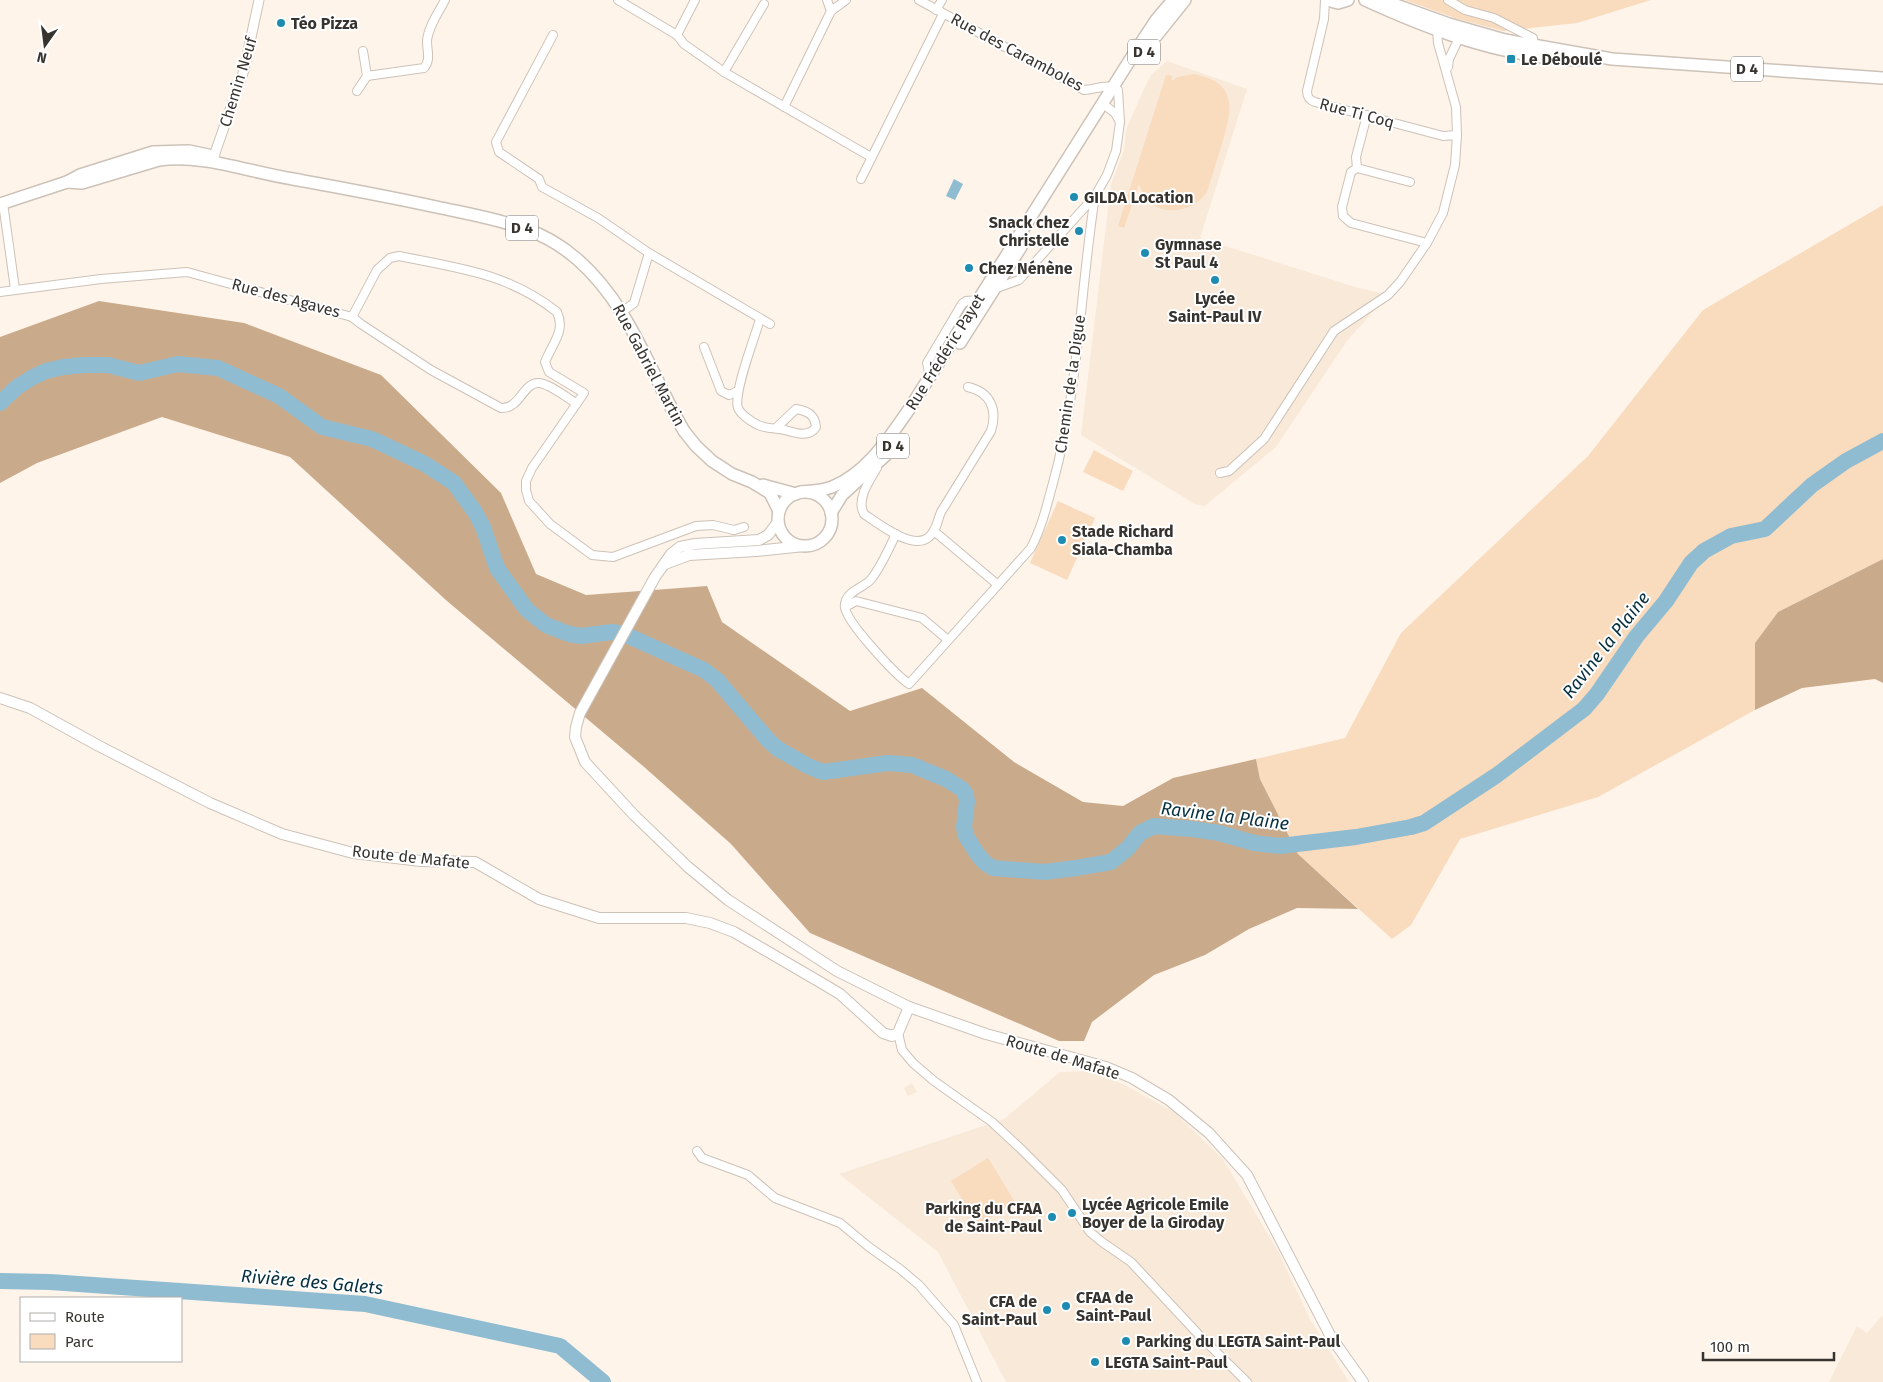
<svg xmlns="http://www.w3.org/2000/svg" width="1883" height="1382" font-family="'Fira Sans',sans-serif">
<rect width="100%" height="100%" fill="#fff4ea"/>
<g fill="#f9e9d9">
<path d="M1167,61l80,28 -47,149 152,48 36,9 -41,46 -71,106 -71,59 -10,-2 -114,-69 30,-251 13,-34 2,-20 16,-37 9,-18z"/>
<path d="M1090,1071l33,13 51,28 49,47 55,92 32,68 39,63h-343l-68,-130 -99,-78 165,-55 56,-47z"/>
<path d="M912,1083l5,9 -9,4 -4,-8z"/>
<path d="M1883,1315v67h-54l28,-56 10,7z"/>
</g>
<g fill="#f9dbbe">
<path d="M1405,0h246l-74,23 -74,8 -48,-13z"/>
<path d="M1194,74c46,9 38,38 27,73 -5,15 -9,30 -14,45 -13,20 -45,26 -62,6 -3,-4 -4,-10 -6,-14l-15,44 -6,-2 48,-151 6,1v5l5,-4z"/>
<path d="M1883,205v354l-105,53 -23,31v67l-157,87 -138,42 -49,86 -19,14 -94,-85 -38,-75 -4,-20 89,-21 56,-105 187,-177 115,-146z"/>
<path d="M1094,450l39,21 -10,20 -40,-19z"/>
<path d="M1058,501l37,17 -28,62 -37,-17z"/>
<path d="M988,1158l27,44 -37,23 -27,-44z"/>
</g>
<g fill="#c9ab8c">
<path d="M99,301l145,22 137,52 120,118 35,81 50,21 121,-9 15,36 128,89 72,-23 92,74 69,40 40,4 50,-28 83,-19 4,20 38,75 60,55 -61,-1 -48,21 -44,26 -51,20 -62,47 -8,19h-25l-249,-108 -79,-89 -88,-78 -196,-165 -157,-144 -128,-40 -125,46 -37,20v-146z"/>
<path d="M1883,559v124l-8,-4 -73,9 -47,22v-67l23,-31z"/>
</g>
<path fill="#90bcd1" d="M954,179l9,5 -8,16 -9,-4z"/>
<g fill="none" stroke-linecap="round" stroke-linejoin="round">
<g stroke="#90bcd1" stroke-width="16">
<path d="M0,403l17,-16 16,-10 13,-6 17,-4 22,-2h23l31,8 39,-9 40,4 61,28 43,31 50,12 53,25 29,19 21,29 8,15 14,41 30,42 19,15 23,9 12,2 31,-4 12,2 80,36 13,10 51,60 10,9 30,17 15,6 65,-9 24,2 34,14 16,10 3,4 2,8 -3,26 2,9 12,19 7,8 8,5 52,4 31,-4 35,-6 17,-14 12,-15 14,-7 38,3 27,4 35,10 26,3 76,-9 55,-10 13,-4 73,-48 87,-66 13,-15 39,-57 30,-36 25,-38 13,-12 27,-15 34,-7 47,-44 34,-24 37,-20"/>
<path d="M0,1281l50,1 315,22 195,42 43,36"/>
</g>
<defs>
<g id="minor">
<path d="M618,0l59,35 7,9 40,28 147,85"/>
<path d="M827,0l4,11"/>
<path d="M919,0l165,90c12,0 23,-8 34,0l2,32 -4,29 -9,24 -12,21 -76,84 -25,9"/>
<path d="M1325,0l-1,19 -17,72c0,6 2,9 8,11l128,34 14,-1"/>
<path d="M1448,0l17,10 29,8 39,20v8"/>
<path d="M936,10l6,-10"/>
<path d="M553,35l-57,107 3,10 40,27 3,8 56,31 51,35 121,71"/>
<path d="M677,35l18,-35"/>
<path d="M1448,67l1,-8 10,-21 -2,-4"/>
<path d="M724,72l40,-68"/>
<path d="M367,76l57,-8c7,-8 3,-17 3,-27 1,-14 12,-29 18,-41"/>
<path d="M357,91l10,-15 -4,-25"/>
<path d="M1103,104l12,9 4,7"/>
<path d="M784,107l47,-96 15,-11"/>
<path d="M1367,115l-11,42 1,11 -6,4 -9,35 1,9 8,7 76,20"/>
<path d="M1357,168l53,14"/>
<path d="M861,179l82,-165"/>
<path d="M3,203l12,86"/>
<path d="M0,292l101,-13 86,-7 165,45 9,7 70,46 70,38c19,1 22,-25 37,-25 11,0 29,15 38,20"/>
<path d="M622,312l12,-9 15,-50"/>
<path d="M352,317l25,-47 13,-12 9,-2c58,12 109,17 158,56 9,19 -5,32 -12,50l4,10 35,21 -52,75 -6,13v9l3,11 21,23 42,31 21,2 83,-31 17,-1 21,5"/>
<path d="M760,319c-5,18 -27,74 -22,89 3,7 14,14 20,17 9,4 18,3 27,5 10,3 24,8 31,-3 -1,-12 -8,-16 -20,-18l-20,19"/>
<path d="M704,347l17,44 8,4 9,-4"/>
<path d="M930,376l-3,-13 35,-59 4,-3 12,-1"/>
<path d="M877,468c-8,13 -21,32 -13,46 15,10 49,37 65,23 8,-7 8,-16 12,-25l50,-81c7,-22 -1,-39 -23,-44"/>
<path d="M1220,473l9,-2 35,-32 70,-108 54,-36 12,-13 27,-39 16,-30 12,-48 2,-30 -1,-28 -18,-64 -1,-13 3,-2"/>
<path d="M734,530l10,-3"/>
<path d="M934,531l64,54"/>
<path d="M896,534c-7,14 -14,31 -24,44 -6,9 -21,11 -26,22 0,1 -2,5 -1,7 1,15 50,67 64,77l122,-136c11,-21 16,-43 22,-65 26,-94 27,-192 42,-287"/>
<path d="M845,607l11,-6 66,17 26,22"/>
<path d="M898,1033l4,17 11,13 21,18 58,41 30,28 40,40 28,42 12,10 29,20 69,74 47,46"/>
<path d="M697,1151l5,7 46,17 27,23 65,25 29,24 31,22 19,16 35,40 23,57"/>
</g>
<path id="tertiary" d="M214,162l1,-9 29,-83 15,-70"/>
<g id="secondary">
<path d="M778,522l-10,13 -9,5 -64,4 -15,3 -9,7 -16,23 -75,136 -4,14 -1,10 10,25 49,53 54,52 40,33 109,71 72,36 77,27 120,33 26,11 37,22 40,33 38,42 84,162 32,45"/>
<path d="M665,564l24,-9 67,-4 48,-5"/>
<path d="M0,698l30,10 69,38 111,57 72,31 71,19 68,8 54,1 64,37 60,19h87l24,5 24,9 91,53 15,9 43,39 9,3 6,-3 11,-26"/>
</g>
<g id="primary">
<path d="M1327,0l11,3 10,-3"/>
<path d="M1365,0c57,26 116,49 178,57 11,1 23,3 34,3"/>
<path d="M1382,0l67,24 56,16 107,19 271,19"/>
<path d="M1145,50l40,-50"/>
<path d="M67,182l15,1 77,-23c45,-6 89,12 134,19 49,9 99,18 148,29 28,6 57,11 84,21 19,6 38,18 52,30 53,46 73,114 107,172l12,15 16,15 20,13 20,8 18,11 9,18"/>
<path d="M0,204l67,-22 13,-7 73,-23 36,-1 19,4"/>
<path d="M960,343l61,-96"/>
<path d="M763,485l33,9"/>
<path d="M801,492c10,-1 21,-1 31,-5 35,-14 57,-49 78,-79l225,-356 21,-32 17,-20"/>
<circle cx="805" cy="519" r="27"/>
<path d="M831,513l11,-18 44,-40"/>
</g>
</defs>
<use href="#minor" stroke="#ccc2b8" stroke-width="10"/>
<use href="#tertiary" stroke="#ccc2b8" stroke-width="11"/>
<use href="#secondary" stroke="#ccc2b8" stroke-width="12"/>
<use href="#primary" stroke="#ccc2b8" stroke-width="14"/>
<use href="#minor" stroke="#fff" stroke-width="8"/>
<use href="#tertiary" stroke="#fff" stroke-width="9"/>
<use href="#secondary" stroke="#fff" stroke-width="10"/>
<use href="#primary" stroke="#fff" stroke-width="11"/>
</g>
<g fill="#1e8bb1" stroke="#fff" stroke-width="2">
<circle cx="281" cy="23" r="5"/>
<rect x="1506" y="54" width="10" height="10" rx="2.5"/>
<circle cx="1074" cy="197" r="5"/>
<circle cx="1079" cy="231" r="5"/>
<circle cx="1145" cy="253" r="5"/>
<circle cx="969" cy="268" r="5"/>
<circle cx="1215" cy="280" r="5"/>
<circle cx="1062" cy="540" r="5"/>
<circle cx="1072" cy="1213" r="5"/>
<circle cx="1052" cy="1217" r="5"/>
<circle cx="1066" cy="1306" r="5"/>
<circle cx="1047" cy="1310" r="5"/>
<circle cx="1126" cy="1341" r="5"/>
<circle cx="1095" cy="1362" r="5"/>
</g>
<g text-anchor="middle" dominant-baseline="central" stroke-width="4" stroke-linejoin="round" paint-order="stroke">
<g fill="#fff" stroke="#73706d" stroke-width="1">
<rect x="1128" y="39.5" width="32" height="25" rx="4"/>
<rect x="1731" y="56.5" width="32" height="25" rx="4"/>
<rect x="506" y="215.5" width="32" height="25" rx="4"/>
<rect x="877" y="433.5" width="32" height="25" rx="4"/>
</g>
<g font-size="15" font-weight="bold" fill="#37332f">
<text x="1144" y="52">D 4</text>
<text x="1747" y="69">D 4</text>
<text x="522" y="228">D 4</text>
<text x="893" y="446">D 4</text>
</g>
<g font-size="16" font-weight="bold" fill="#37332f" stroke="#fff" text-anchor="start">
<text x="291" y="23">Téo Pizza</text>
<text x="1521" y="59">Le Déboulé</text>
<text x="1084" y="197">GILDA Location</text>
<text x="1069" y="222" text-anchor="end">Snack chez<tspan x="1069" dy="18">Christelle</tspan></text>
<text x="1155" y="244">Gymnase<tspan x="1155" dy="18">St Paul 4</tspan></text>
<text x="979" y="268">Chez Nénène</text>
<text x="1215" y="298" text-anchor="middle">Lycée<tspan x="1215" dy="18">Saint-Paul IV</tspan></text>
<text x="1072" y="531">Stade Richard<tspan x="1072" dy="18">Siala-Chamba</tspan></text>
<text x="1082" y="1204">Lycée Agricole Emile<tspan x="1082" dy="18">Boyer de la Giroday</tspan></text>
<text x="1042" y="1208" text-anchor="end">Parking du CFAA<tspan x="1042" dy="18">de Saint-Paul</tspan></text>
<text x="1076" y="1297">CFAA de<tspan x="1076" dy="18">Saint-Paul</tspan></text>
<text x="1037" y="1301" text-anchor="end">CFA de<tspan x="1037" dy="18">Saint-Paul</tspan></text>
<text x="1136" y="1341">Parking du LEGTA Saint-Paul</text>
<text x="1105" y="1362">LEGTA Saint-Paul</text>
</g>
<g font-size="16" fill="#37332f" stroke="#fff">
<text transform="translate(1017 52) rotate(28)">Rue des Caramboles</text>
<text transform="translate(238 82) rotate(-73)">Chemin Neuf</text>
<text transform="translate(1357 113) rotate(15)">Rue Ti Coq</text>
<text transform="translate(286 298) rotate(15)">Rue des Agaves</text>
<text transform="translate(945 352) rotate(-58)">Rue Frédéric Payet</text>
<text transform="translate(649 365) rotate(62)">Rue Gabriel Martin</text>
<text transform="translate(1070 384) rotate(-82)">Chemin de la Digue</text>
<text transform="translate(411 857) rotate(6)">Route de Mafate</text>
<text transform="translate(1063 1057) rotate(17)">Route de Mafate</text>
</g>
<g font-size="18" font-style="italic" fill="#06303f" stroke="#fff">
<text transform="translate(1606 645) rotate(-52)">Ravine la Plaine</text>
<text transform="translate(1225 816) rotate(7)">Ravine la Plaine</text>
<text transform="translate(312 1282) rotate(5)">Rivière des Galets</text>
</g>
</g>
<rect x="20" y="1297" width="162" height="65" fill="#ffffff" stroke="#afadac"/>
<rect x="30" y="1313" width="25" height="8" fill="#ffffff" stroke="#afadac"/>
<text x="65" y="1322" font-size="15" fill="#37332f">Route</text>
<rect x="30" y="1334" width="25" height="15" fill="#f9dbbe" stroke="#afadac"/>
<text x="65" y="1347" font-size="15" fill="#37332f">Parc</text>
<g transform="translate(45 45) rotate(194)" stroke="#ffffff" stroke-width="4" paint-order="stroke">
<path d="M0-4L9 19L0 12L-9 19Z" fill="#37332f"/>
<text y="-8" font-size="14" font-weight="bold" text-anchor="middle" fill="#37332f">N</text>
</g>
<path d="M1703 1352v8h131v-8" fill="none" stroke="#37332f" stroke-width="2.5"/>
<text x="1710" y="1352" font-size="15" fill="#37332f" stroke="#ffffff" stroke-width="4" paint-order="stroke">100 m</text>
</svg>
